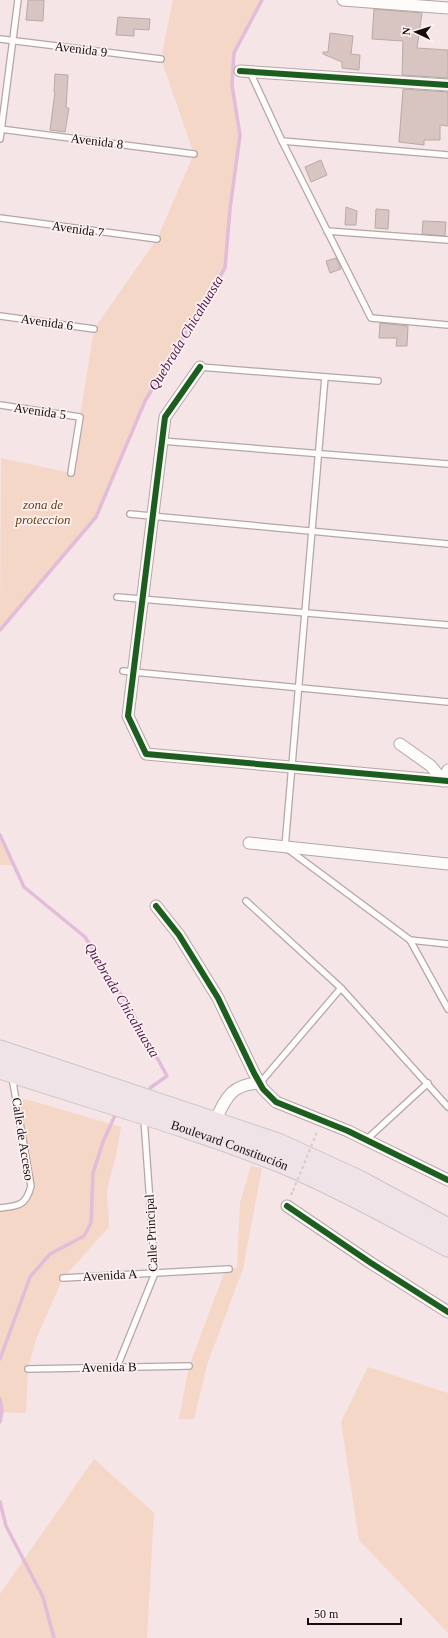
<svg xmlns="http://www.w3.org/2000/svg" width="448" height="1638" font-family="'Times New Roman',serif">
<rect width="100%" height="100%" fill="#f5e5e6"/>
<g fill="#f4d7c7">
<path d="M173,0h89l-28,53 -2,32 8,50 -10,74 -5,59 -80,133 -49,116 -96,113 1,-172 70,15 23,-144 63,-90 37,-85 -33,-95z"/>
<path d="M0,835l14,30h-14z"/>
<path d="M15,1096l106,31 -5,29 -9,34 2,37 -46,51 -27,61 -8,30 -2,44 -24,-1 -2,10v-214l19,-2 12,-20z"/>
<path d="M251,1166l11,2 -19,101 -36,96 -13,54h-15l10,-53 34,-90 6,-7 8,-1 3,-65z"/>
<path d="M368,1367l80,26v240l-89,-93 -18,-118z"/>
<path d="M94,1459l60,54 -7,125h-147v-44z"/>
</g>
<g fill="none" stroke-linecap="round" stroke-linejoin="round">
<g stroke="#e2bcd9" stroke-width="3.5">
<path d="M0,630l96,-113 49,-116 80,-133 5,-59 10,-74 -8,-50 2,-32 28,-53"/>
<path d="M0,835l24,52 61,50 46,73 36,66 -17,12"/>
<path d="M0,1359l30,-82 20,-23 34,-18 7,-13 2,-50 10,-31 13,-29"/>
<path d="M0,1399l2,12 -2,11"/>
<path d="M0,1502l6,24 37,71 11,41"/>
</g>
</g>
<g fill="#d8c5c2" stroke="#b6aaa8">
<path d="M28,0h16l-1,21 -17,-1z"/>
<path d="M374,9l48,4 -5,35 31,2v28l-46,-3 1,-34 -31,-2z"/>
<path d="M118,17l32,2 -1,11 -15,-1v7l-18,-1z"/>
<path d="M330,33l23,3 -2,18 9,1 -1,15 -17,-2v-6l-19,-8v-2h5z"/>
<path d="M55,74l13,1 -2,33h3l-4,24 -15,-2 5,-38h-1z"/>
<path d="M403,89l45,3v34l-8,-1v15h-16v5l-25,-3z"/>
<path d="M321,160l6,15 -16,7 -6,-15z"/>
<path d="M346,207l11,4 -1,14h-11z"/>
<path d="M376,209l13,1 -1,19 -13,-1z"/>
<path d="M423,221l23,1 -1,14 -23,-2z"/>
<path d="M336,258l5,11 -11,4 -4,-12z"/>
<path d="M380,323l28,3 -1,20h-11l1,-8h-18z"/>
</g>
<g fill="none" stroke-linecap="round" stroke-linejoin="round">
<defs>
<g id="service">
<path d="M0,39l161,20"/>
<path d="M250,72l32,69 89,177 77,7"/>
<path d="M0,129l194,25"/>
<path d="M0,139l18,-139"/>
<path d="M282,141l166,14"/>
<path d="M0,218l157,21"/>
<path d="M327,231l121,9"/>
<path d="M0,316l94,13"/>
<path d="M200,367l178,14"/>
<path d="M325,377l-40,470 125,93 38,69"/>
<path d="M0,405l80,12 -9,56"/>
<path d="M162,441l286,23"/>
<path d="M130,514l318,30"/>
<path d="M117,597l331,28"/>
<path d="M123,671l325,31"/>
<path d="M246,901l95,87 107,119"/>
<path d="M410,940l38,4"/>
<path d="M260,1083l81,-95"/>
<path d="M366,1140l62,-57"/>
<path d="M0,1208c18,-2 26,-2 31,-22l-19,-109"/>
<path d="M63,1278l166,-9"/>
<path d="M117,1367l38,-94 -11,-154"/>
<path d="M28,1369l161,-3"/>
</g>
<g id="minor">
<path d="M343,0l105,8"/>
<path d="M240,71l208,14"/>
<path d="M200,367l-35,50 -37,299 18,38 302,27"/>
<path d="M400,744l31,22 12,15 5,-11"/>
<path d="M249,843l199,21"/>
<path d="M156,906l23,29 39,63 36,75 9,16 13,13 72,29 100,49"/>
<path d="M215,1121c11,-23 16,-37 45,-38"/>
<path d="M287,1206l84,57 77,49"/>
</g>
<g id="trunk">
<path d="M0,1050l278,93 81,37 89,48"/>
<path id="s1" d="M0,1069c93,31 189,57 281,94 57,24 112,55 167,84"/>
</g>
</defs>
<use href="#service" stroke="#b3a7a7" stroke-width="8"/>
<use href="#minor" stroke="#b3a7a7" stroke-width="13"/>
<use href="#trunk" stroke="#cdc5c6" stroke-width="21"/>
<path stroke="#d0cccc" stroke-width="2" stroke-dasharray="3 3" stroke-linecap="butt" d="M291,1195l2,-4"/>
<use href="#service" stroke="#fefbfb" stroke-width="5.5"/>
<use href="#minor" stroke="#fefbfb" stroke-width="11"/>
<use href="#trunk" stroke="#f0e3e8" stroke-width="19"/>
<path stroke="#d0cccc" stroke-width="2" stroke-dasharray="3 3" stroke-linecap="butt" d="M293,1191l24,-59"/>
<defs>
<g id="cycleway">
<path d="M240,71l208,14"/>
<path d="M200,367l-35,50 -37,299 18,38 302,27"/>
<path d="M156,906l23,29 39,63 36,75 9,16 13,13 72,29 100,49"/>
<path d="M287,1206l84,57 77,49"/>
</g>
</defs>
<use href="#cycleway" stroke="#fdf1f1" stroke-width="8"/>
<use href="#cycleway" stroke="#1b5e20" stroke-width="6"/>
</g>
<g text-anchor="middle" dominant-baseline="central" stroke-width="3.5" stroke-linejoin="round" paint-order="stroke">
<g font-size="13" fill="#170d0e" stroke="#fdf1f1">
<text transform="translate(81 49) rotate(7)">Avenida 9</text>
<text transform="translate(97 141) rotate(7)">Avenida 8</text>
<text transform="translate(78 229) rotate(8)">Avenida 7</text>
<text transform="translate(47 322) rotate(8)">Avenida 6</text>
<text transform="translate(40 411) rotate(8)">Avenida 5</text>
<text transform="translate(23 1139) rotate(81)">Calle de Acceso</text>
<text stroke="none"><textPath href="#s1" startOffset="242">Boulevard Constitución</textPath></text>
<text transform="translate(151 1233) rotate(-93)">Calle Principal</text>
<text transform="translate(110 1275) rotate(-3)">Avenida A</text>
<text transform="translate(109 1367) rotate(-1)">Avenida B</text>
</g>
<g font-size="13" font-style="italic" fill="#6b3b0e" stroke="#fdf1f1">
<text x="43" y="504">zona de<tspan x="43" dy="15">proteccion</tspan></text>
</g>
<g font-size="14" font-style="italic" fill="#4e164a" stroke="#fdf1f1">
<text transform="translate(186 333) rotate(-59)">Quebrada Chicahuasta</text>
<text transform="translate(122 1000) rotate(59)">Quebrada Chicahuasta</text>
</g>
</g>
<g transform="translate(416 32) rotate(274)" stroke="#fdf1f1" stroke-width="3" paint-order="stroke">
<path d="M0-3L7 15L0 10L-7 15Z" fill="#170d0e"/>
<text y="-6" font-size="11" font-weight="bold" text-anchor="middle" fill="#170d0e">N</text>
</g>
<path d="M308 1618v6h93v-6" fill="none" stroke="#170d0e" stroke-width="2"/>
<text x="314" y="1618" font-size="12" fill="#170d0e" stroke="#fdf1f1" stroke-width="3" paint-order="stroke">50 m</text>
</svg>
